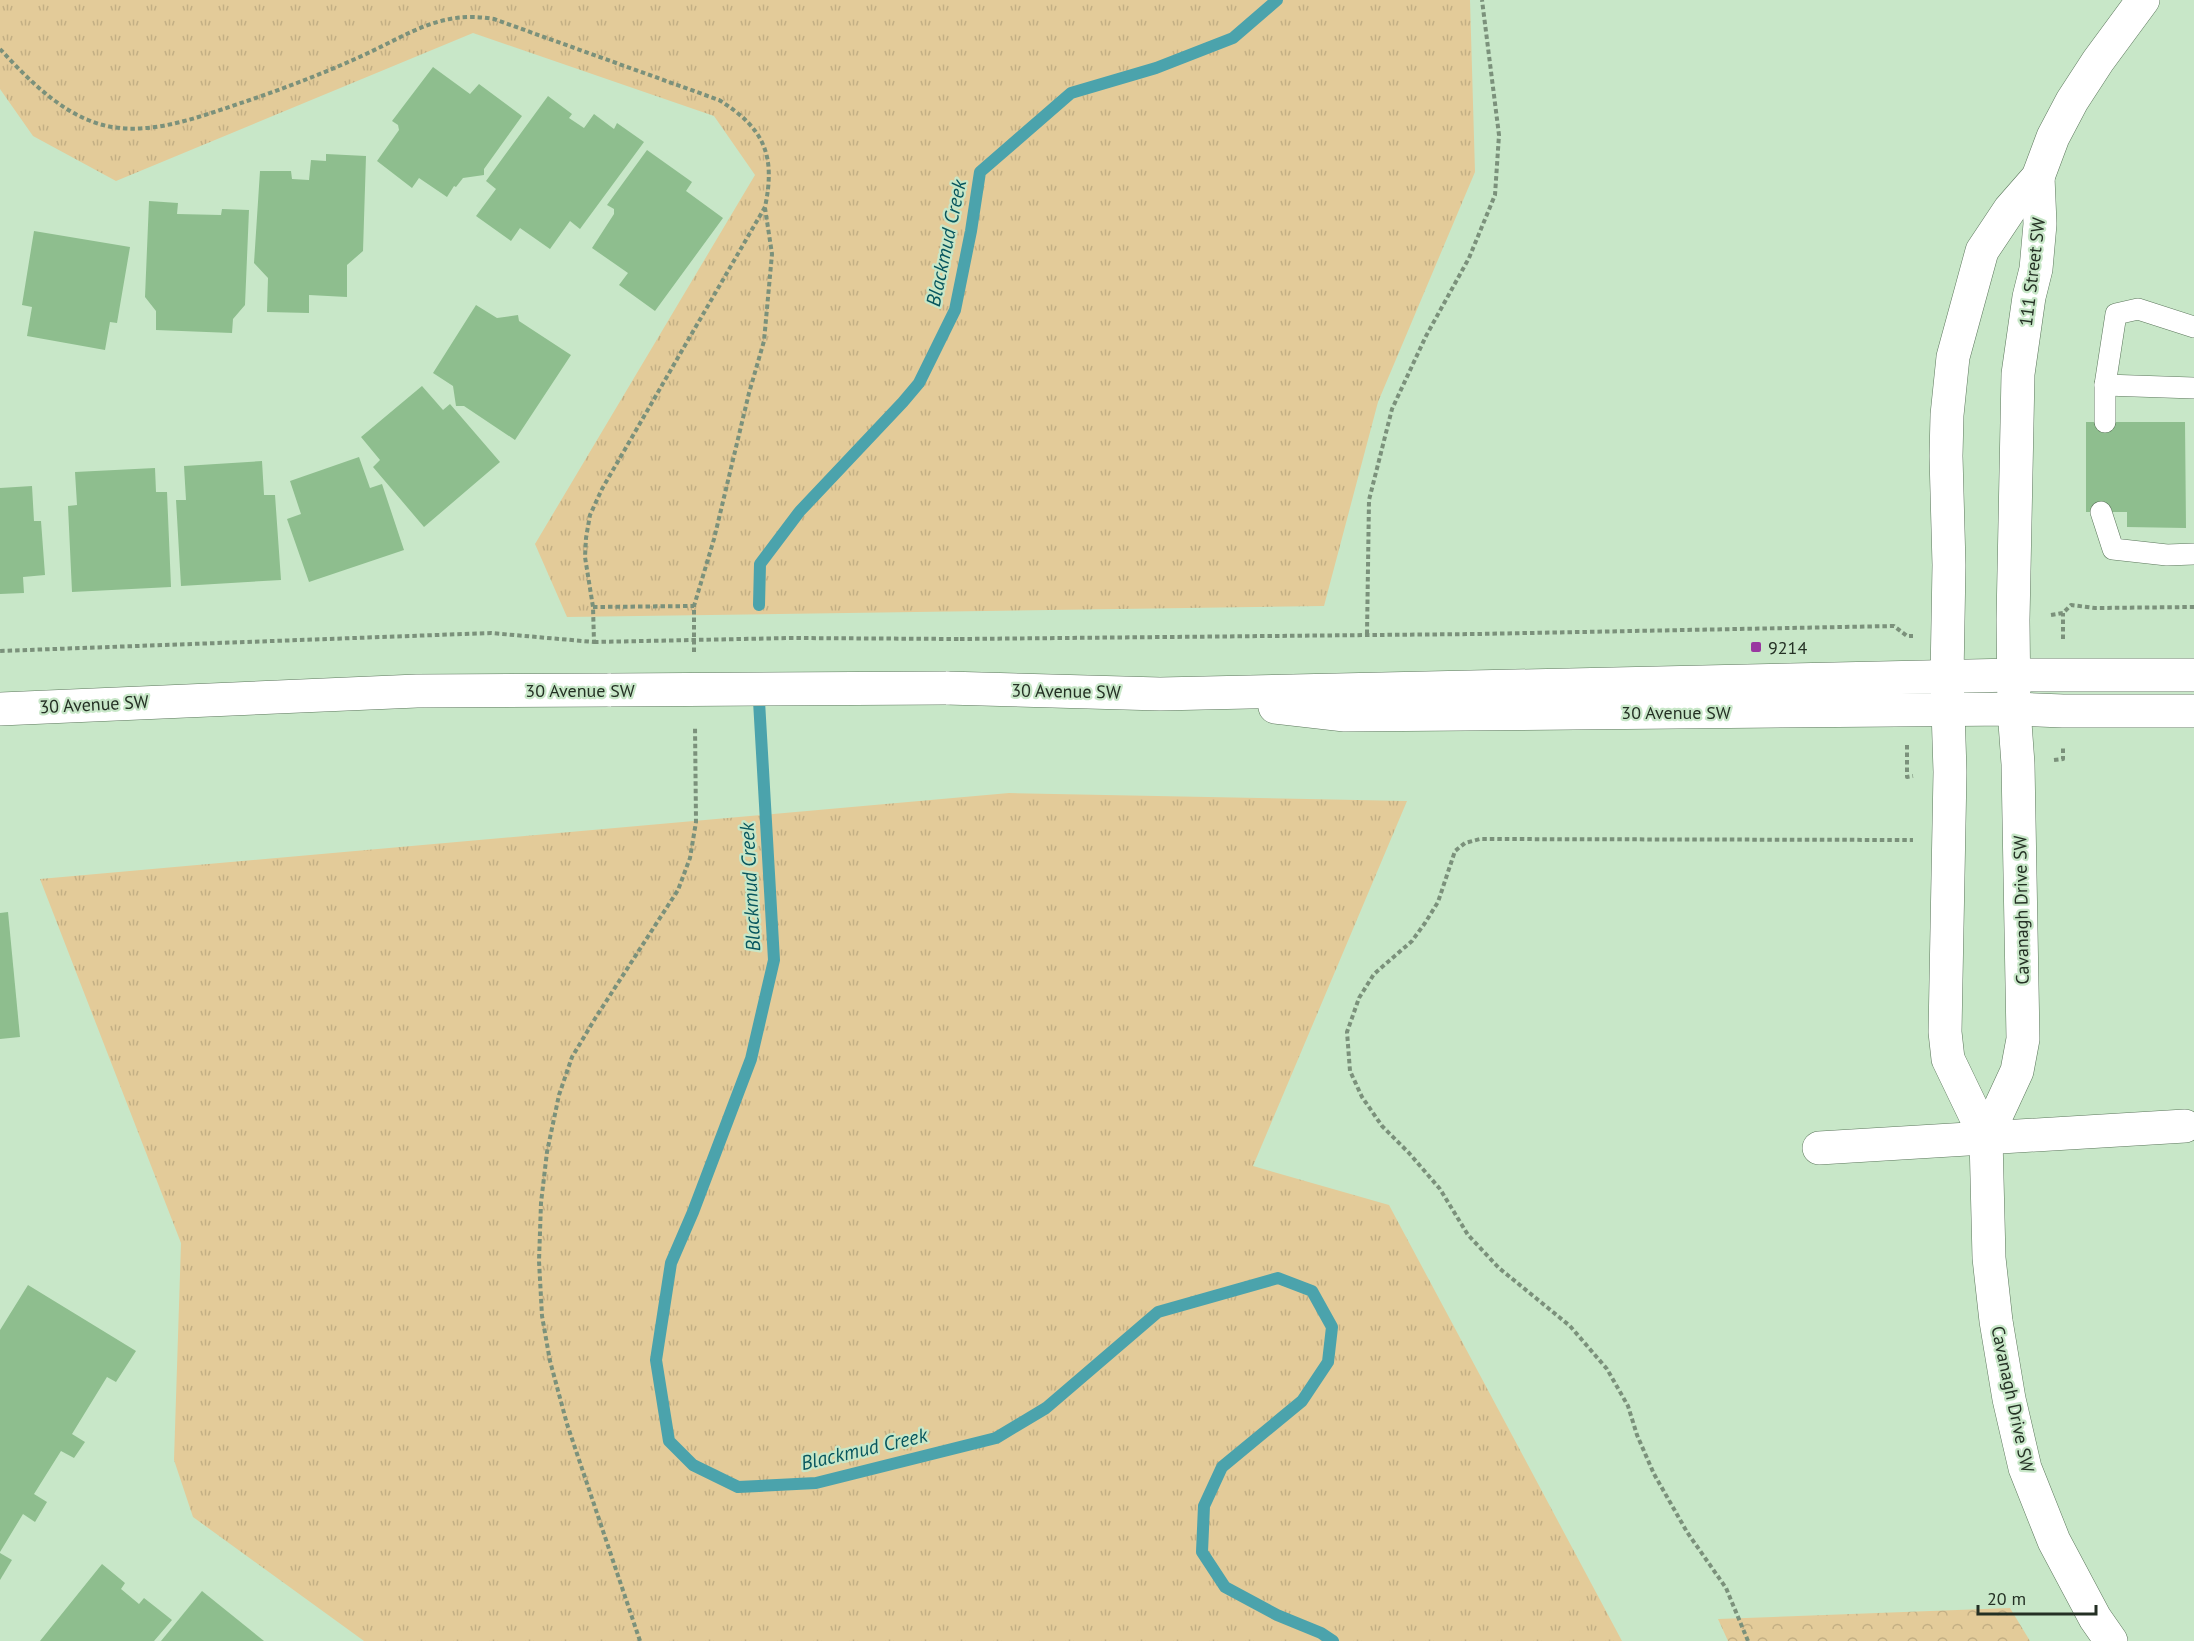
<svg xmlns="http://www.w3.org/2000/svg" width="2194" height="1641" font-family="'PT Sans',sans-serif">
<defs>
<pattern id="grass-tufts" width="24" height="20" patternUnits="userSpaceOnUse" patternTransform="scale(1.5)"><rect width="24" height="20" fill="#e3cb99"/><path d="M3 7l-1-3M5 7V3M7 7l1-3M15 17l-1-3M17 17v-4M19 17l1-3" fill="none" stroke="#c3af84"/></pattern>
<pattern id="forest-crowns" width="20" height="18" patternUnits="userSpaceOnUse" patternTransform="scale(1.5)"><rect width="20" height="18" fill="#e3cb99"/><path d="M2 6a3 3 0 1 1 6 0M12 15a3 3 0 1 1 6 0" fill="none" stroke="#c3af84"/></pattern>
</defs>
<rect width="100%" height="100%" fill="#c8e7c8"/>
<g fill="url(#grass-tufts)">
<path d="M0,0h1470l5,172 -97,230 -54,204 -757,11 -32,-73 220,-369 -41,-59 -241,-83 -357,148 -83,-45 -33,-47z"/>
<path d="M1009,793l398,8 -154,365 136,39 233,436h-1258l-171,-124 -19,-57 7,-217 -141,-364z"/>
</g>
<path fill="url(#forest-crowns)" d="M2010,1608l20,33h-302l-10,-22z"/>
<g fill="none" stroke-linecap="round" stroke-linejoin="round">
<g stroke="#4ba3ac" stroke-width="12">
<path d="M759,605l1,-41 40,-53 103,-109 16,-19 36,-73 16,-79 9,-59 91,-79 85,-25 77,-30 44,-38"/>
<path d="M759,701l15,259 -23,99 -58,153 -22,51 -15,97 13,81 24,24 45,22 78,-4 180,-45 50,-30 112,-96 120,-34 34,13 20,36 -4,35 -26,39 -80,66 -18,39 -2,46 23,35 52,28 44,18 12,8"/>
</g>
</g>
<g fill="#8ebe8e">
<path d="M433,67l37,27 9,-10 43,32 -38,53v6l-21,3 -7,9 -2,-1 -7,11 -28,-19 -7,10 -35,-27 22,-31 -1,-5 -6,-4z"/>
<path d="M548,96l24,18 -3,4 15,10 10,-14 20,15 3,-6 27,19 -64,87 -10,-8 -20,28 -30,-21 -9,13 -35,-25 20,-27 -10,-8z"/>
<path d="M647,150l45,32 -6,9 37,27 -68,93 -36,-26 9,-12 -36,-25 22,-34v-5l-7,-4z"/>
<path d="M326,154l40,2 -3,95 -16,14v32l-38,-2v18l-42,-1 1,-34 -14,-15 6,-92h31l1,8 17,1 2,-20 15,1z"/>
<path d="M149,201l29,2 -1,11 44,1 1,-6 27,1 -4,95 -12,14 -1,14 -76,-3v-19l-11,-14z"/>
<path d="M34,231l96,16 -13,76 -7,-1 -5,28 -78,-14 5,-29 -10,-2z"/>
<path d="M476,305l21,13 21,-3 1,6 52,34 -56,85 -51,-34h-8l-3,-20 -20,-13z"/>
<path d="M422,386l21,24 7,-6 50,58 -76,65 -51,-60 7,-7 -19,-23z"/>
<path d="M2086,422h99l1,106 -59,-1v-15h-41z"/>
<path d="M359,457l11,31 12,-4 22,66 -95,32 -22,-63 14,-5 -11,-33z"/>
<path d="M262,461l2,34h11l6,85 -100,6 -5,-86h10l-2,-34z"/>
<path d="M155,468l1,24h11l4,95 -99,5 -4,-86 9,-1 -2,-33z"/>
<path d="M32,486l2,35h7l4,54 -22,2 1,16 -24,1v-106z"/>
<path d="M8,912l12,125 -20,2v-126z"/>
<path d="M28,1285l108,66 -20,31 -9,-5 -35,57 13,8 -11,16 -13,-7 -27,43 13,8 -12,20 -12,-8 -23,38v-222z"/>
<path d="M0,1553l12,7 -12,20z"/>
<path d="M102,1564l23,19 -4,6 18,15 5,-6 28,22 -18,21h-114z"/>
<path d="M202,1591l62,50h-103z"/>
</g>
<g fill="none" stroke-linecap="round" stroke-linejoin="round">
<defs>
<g id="service">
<path d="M2105,385l89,3"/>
<path d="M2105,422v-37l11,-71 22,-5 56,18"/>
<path d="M2101,512l12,37 54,6 27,-1"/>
</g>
<path id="minor" d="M1819,1148l366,-22"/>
<g id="tertiary">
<path d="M2038,177l2,47 -4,45 -7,28 -11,77 -5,246 1,89 4,55 5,275 -6,32 -31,67 3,120 7,63 13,78 16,69 29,73 41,77 16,23"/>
<path d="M1986,1138l-38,-79 -3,-27 5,-260 -3,-95 2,-112 -3,-109 1,-41 6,-58 29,-106 28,-42 28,-32 15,-40 19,-36 26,-40 45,-61"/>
</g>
<g id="secondary">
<path d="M946,688l214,6 854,-19h180"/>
<path d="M1275,707l70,8 669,-6 49,2h131"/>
<path d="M0,709l417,-18 194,-1"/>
</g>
</defs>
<use href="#service" stroke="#5c775c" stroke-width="22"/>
<use href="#minor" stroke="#5c775c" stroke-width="34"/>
<use href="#tertiary" stroke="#5c775c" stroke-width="34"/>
<use href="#secondary" stroke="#5c775c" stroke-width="34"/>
<g stroke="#7b917b" stroke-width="4" stroke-dasharray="4.5 3" stroke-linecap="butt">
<path d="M0,49c25,27 54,57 88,71 51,22 110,-3 159,-19 41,-14 80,-29 119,-47 45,-21 76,-44 128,-35l225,81c45,28 57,55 46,107l-163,282 -12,26 -4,23 -1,19 8,50 1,35 -103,-9 -491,18"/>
<path d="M593,607l101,-1"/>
<path d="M2051,615l12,-2 8,-8 24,3 99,-1"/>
<path d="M1367,634l2,-134 23,-91 34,-73 43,-78 26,-63 4,-60 -17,-135"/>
<path d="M960,639l516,-5 418,-8 13,10h6"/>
<path d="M2063,639v-26"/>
<path d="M694,652v-46l20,-67 35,-146 15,-52 8,-87 -7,-46"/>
<path d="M1907,745v32l6,-1"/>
<path d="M2054,760l9,-1v-11"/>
<path d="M640,1641l-73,-217 -17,-63 -8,-45 -3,-55 2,-58 6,-51 12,-57 13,-38 24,-40 82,-127 12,-32 6,-36 -1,-96"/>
<path d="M1748,1641l-22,-53 -39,-56 -33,-58 -17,-39 -9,-29 -21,-37 -37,-43 -71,-58 -31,-33 -28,-46 -31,-36 -27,-27 -20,-29 -12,-26 -3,-39 12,-34 15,-24 38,-33 13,-18 13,-21 17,-51 10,-8 15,-4 433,1"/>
</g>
<use href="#service" stroke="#fff" stroke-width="21"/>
<use href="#minor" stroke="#fff" stroke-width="33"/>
<use href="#tertiary" stroke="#fff" stroke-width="33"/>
<use href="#secondary" stroke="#fff" stroke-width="33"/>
<defs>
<path id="secondary-bridge" d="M611,690l335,-2"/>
</defs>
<use href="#secondary-bridge" stroke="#5c775c" stroke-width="34" stroke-linecap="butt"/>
<path stroke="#7b917b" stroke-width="4" stroke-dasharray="4.5 3" stroke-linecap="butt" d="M594,642l197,-4 169,1"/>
<use href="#secondary-bridge" stroke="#fff" stroke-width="33"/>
</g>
<rect fill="#9938a0" stroke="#c8e7c8" stroke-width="2" x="1750" y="641" width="12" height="12" rx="3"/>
<g text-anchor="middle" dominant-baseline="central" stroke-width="4.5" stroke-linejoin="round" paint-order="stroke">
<g font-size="18" fill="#243024" stroke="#c8e7c8">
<text transform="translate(2032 272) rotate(-83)">111 Street SW</text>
<text x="580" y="690">30 Avenue SW</text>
<text transform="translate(1066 691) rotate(1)">30 Avenue SW</text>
<text transform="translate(94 704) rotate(-3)">30 Avenue SW</text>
<text x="1676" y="712">30 Avenue SW</text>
<text transform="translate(2021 910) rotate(-91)">Cavanagh Drive SW</text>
<text transform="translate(2013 1399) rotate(78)">Cavanagh Drive SW</text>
</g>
<g font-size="18" fill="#243024" stroke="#c8e7c8" text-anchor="start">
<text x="1768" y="647">9214</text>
</g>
<g font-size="20" font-style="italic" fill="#07565e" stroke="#c8e7c8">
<text transform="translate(946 243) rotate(-78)">Blackmud Creek</text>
<text transform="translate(750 887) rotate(-93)">Blackmud Creek</text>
<text transform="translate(864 1449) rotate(-13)">Blackmud Creek</text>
</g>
</g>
<path d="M1978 1605v9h118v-9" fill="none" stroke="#243024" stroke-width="3"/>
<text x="1987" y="1605" font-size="18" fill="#243024" stroke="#c8e7c8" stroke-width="4.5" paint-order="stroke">20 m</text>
</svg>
